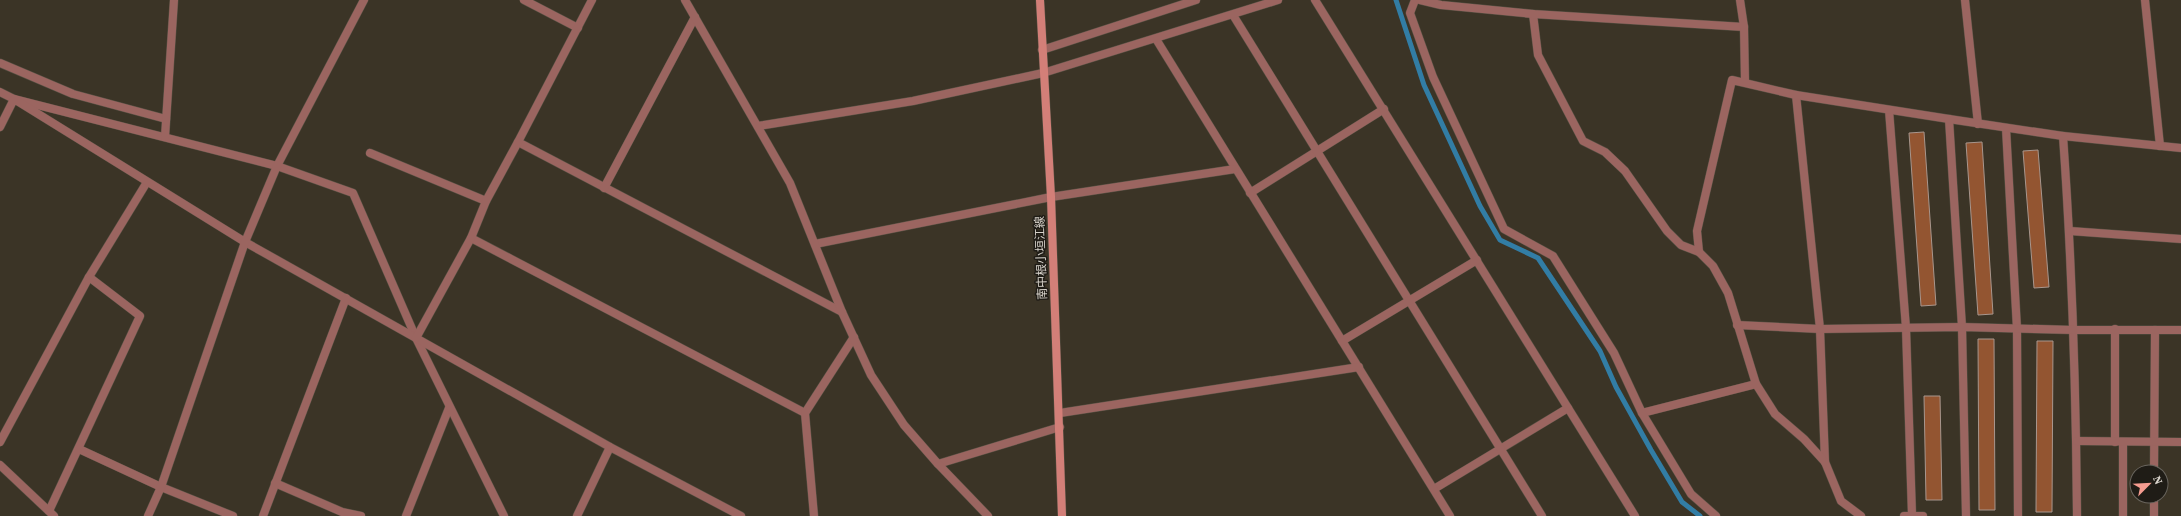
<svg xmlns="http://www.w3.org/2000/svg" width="2181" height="516" font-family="'Source Serif 4','Noto Sans JP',serif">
<rect width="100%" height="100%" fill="#3b3426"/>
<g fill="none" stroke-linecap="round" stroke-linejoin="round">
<path stroke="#327da5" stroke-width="5" d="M1396,0l28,85 56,121 20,34 38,18 62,93 16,36 35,63 31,52 18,14"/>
</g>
<g fill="#935531" stroke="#a8968d">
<path d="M1924,132l12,173 -15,1 -12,-173z"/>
<path d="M1982,142l11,172 -15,1 -12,-172z"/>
<path d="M2038,150l11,137 -15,1 -11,-137z"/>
<path d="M1978,339h16l1,171h-16z"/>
<path d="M2037,341h16l-1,171h-16z"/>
<path d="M1924,396h16l2,104h-16z"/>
</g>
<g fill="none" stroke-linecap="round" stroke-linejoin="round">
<defs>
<g id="service">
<path d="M1533,14l5,41 45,86 22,11 20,19 42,60 14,14 18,7"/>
<path d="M1949,119l13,208 4,189"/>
<path d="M2006,128l11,201 1,187"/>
<path d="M1250,193l134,-84"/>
<path d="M2115,329v113"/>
<path d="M1642,413l114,-29"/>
<path d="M0,442l89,-165 58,-95"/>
<path d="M79,449l82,38 72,29"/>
<path d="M2154,472l1,-142"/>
<path d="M275,483l67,29 19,4"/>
<path d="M1434,489l134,-81"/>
<path d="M2154,496v20"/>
<path d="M49,511l91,-195 -51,-39"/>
<path d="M406,516l43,-108"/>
<path d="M2123,516v-73"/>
</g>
<g id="minor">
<path d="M524,0l54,28"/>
<path d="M592,0l-74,142 324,170"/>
<path d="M1315,0l320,516"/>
<path d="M1415,0l-5,13 23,64 71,152 49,27 61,97 28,60 49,81 25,22"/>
<path d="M1420,0l21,5 92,9 211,13"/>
<path d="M1740,0l4,27 1,55"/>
<path d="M1965,0l13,124"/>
<path d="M2145,0l15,146"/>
<path d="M1233,15l309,501"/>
<path d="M1156,39l294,477"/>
<path d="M1042,50l154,-50"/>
<path d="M0,63l73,31 93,25"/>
<path d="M0,92l14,7 263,67 76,27 63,145 88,178"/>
<path d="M1796,95l24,234 5,133"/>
<path d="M1889,110l17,218 6,187"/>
<path d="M758,126l155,-25 130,-28 235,-73"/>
<path d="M0,127l14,-28 231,143 365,205 131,69"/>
<path d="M2063,136c9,127 13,253 14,380"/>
<path d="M165,137l9,-137"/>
<path d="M370,153l116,48"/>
<path d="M604,188l91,-171"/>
<path d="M2070,231l111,8"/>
<path d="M471,238l334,175"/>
<path d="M815,244l236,-47 184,-28"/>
<path d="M1737,325l83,4 142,-2 112,3h107"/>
<path d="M416,338l55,-100 15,-37 32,-59"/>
<path d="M1342,341l135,-81"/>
<path d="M1060,413l299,-46"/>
<path d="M2077,441l104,1"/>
<path d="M938,464l122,-37"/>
<path d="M0,465l54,51"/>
<path d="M148,516l13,-29 84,-245 32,-76 87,-166"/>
<path d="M263,516l83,-218"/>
<path d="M577,516l33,-69"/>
<path d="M814,516l-9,-103 49,-76"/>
<path d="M1861,516l-20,-15 -16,-39 -21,-23 -29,-25 -19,-30 -28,-91 -15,-27 -14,-14 -2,-21 35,-151 64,15 153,24 114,17 118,12"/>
<path d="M1904,516h19"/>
</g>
<path id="tertiary" d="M685,0l105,183 52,129 29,63 33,50 34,39 50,52"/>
<path id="secondary" d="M1040,0l11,197 11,319"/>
</defs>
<use href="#service" stroke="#575144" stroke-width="9"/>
<use href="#minor" stroke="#575144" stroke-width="9"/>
<use href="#tertiary" stroke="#575144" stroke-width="9"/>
<use href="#secondary" stroke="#575144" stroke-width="9"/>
<use href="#service" stroke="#9b6560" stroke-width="8"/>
<use href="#minor" stroke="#9b6560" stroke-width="8"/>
<use href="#tertiary" stroke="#9b6560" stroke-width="8"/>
<use href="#secondary" stroke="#d37f78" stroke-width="8"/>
</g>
<g text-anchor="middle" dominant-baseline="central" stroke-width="3" stroke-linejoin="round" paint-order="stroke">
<g font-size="12" fill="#d8d3cb" stroke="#1f1c16">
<text transform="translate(1041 258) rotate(-92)">南中根小垣江線</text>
</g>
</g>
<g transform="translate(2149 484) rotate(66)"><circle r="19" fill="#1f1c16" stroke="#69655e"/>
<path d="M0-3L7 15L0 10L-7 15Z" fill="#f59c90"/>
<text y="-6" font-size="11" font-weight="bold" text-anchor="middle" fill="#d8d3cb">N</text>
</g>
</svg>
